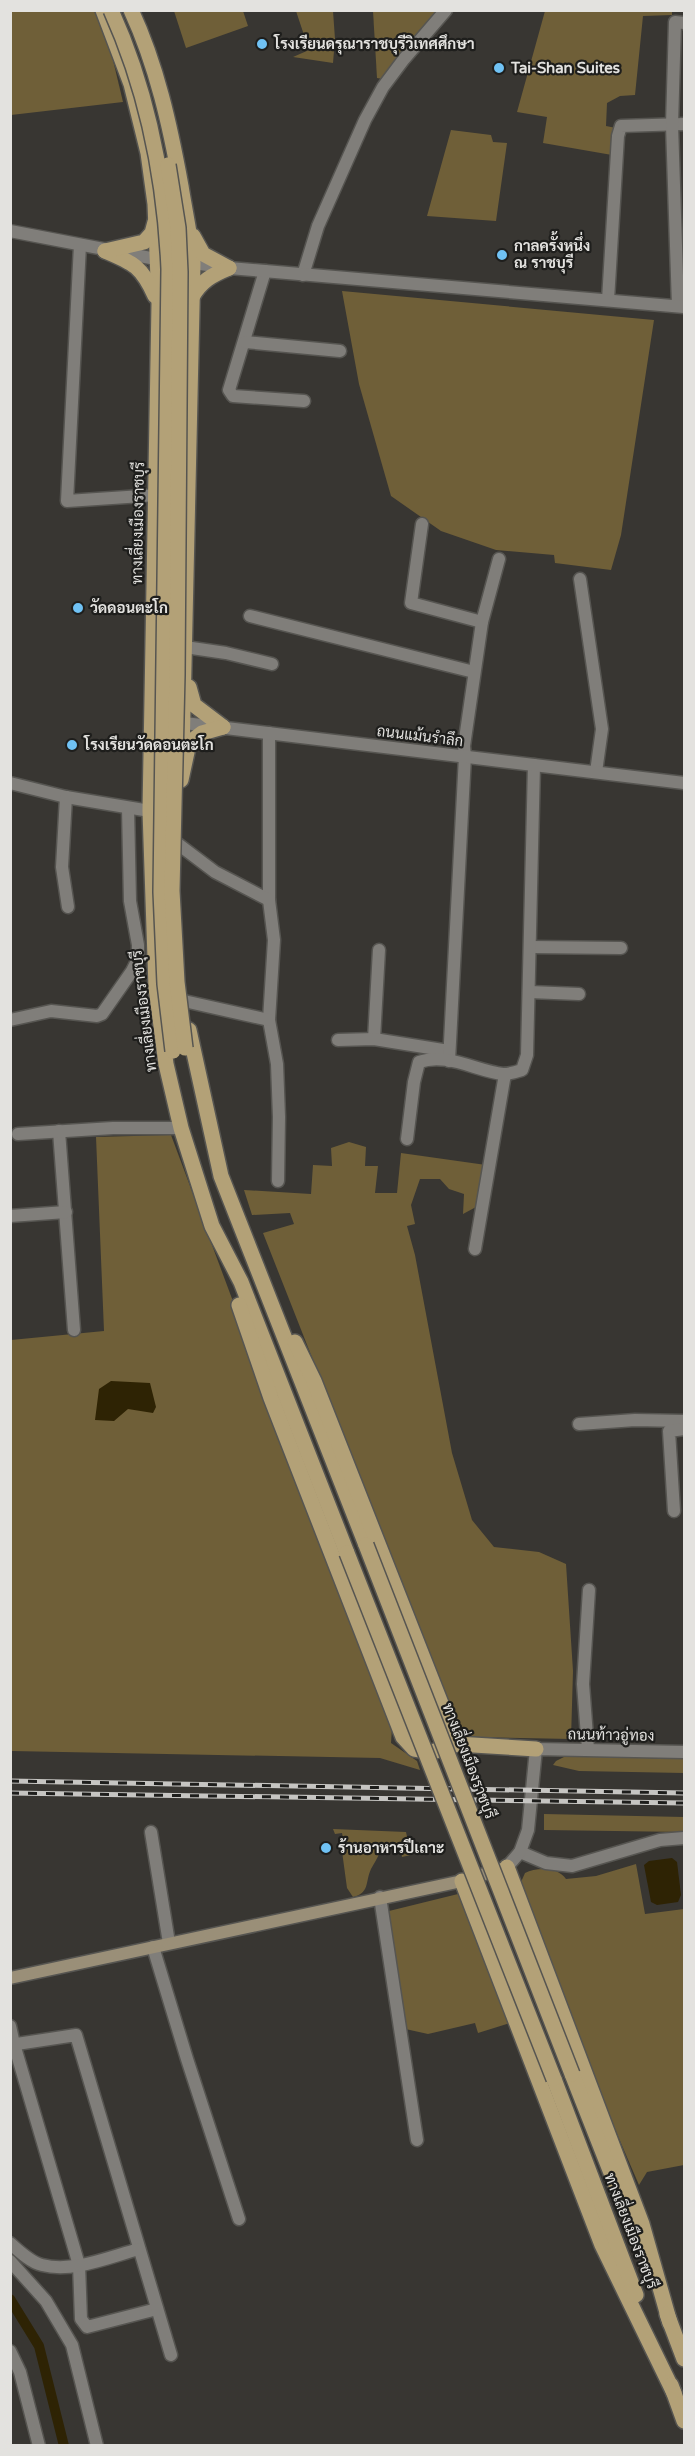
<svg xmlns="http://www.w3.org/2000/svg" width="695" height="2456" font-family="'Varela Round',Sarabun,sans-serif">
<rect width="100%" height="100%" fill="#383632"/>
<g fill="#6f5f38">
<path d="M10,11h84l13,24 16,67 -112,13z"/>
<path d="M174,11h69l5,15 -62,22z"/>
<path d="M296,11h37l2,28 -2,24 -40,-6 16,-7z"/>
<path d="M373,11h66l-56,68 -6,-1z"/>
<path d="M545,11h127v4l-29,1 -8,79 -15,1 -13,7 -1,23 10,2 -4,27 -69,-12 4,-26 -30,-5z"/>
<path d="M451,130l40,5 2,7 14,1 -11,78 -69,-5z"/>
<path d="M342,291l312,29 -33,215 -10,35 -56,-7 -1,-8 -58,-5 -55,-19 -50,-35 -32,-112z"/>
<path d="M171,1135l221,593 -1,15 26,18 3,9 -40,-12 -369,-7v-411l93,-9 -8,-194z"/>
<path d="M349,1142l17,5 -1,19h13l-3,27h22l4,-40 85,12 -10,42 -13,7 1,-20 -15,-5 -9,-10h-20l-9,26 4,19 -8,2 8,29 37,198 20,67 22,27 45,5 27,12 7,107 -2,68 -97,-2 -14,-8 -8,-16 -189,-480 31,-9 -4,-11 -38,2 -8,-25 67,4 2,-29 19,1 -1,-18z"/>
<path d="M566,1756l118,3v14l-105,-2 -26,-6 3,-4z"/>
<path d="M544,1814l140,3v15l-140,-2z"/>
<path d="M333,1829l73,3 5,23 -9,2 -2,-11 -20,5c-2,7 -6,12 -9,18 -6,13 -1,24 -18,28l-6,-9 -6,-44 3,-1 -2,-10 -7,1z"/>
<path d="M636,1864l9,50 39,-5v256l-37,7 -8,13 -31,-72 -87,-221v-10l4,-9c12,-6 33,-6 41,6l30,-3z"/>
<path d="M458,1894l52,129 -32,10 -3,-10 -47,11 -27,-6 -12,-117z"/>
</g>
<g fill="#2e2304">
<path d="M111,1381l39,2 6,24 -3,6 -25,-4 -14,12 -19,-1 4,-31z"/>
<path d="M672,1858l5,4 4,33 -3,7 -21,3 -6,-3 -7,-37 5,-4z"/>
</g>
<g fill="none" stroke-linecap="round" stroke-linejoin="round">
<path stroke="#2e2304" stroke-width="10" d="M10,2299l29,47 25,100"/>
<defs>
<g id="minor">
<path d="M80,245l-13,256 90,-6"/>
<path d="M265,271l-36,119 4,6 71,5"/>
<path d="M303,275l15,-49 47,-106 18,-33 21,-28 42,-49"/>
<path d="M608,300l10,-164 3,-10 63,-2"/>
<path d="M678,306l-6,-181 3,-103 9,1"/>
<path d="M245,342l95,9"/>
<path d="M422,524l-11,79 71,19"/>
<path d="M580,579l22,150 -6,43"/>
<path d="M250,616l224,56"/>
<path d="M185,647l41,6 46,11"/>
<path d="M269,733v167l5,40 -5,80 8,44 2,53 -1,64"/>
<path d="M10,783l56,14 84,14"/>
<path d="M66,797l-4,70 6,40"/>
<path d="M178,844l37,28 54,28"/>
<path d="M531,947l90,1"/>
<path d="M530,992l49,2"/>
<path d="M184,1001l85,19"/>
<path d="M10,1020l41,-9 46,5 5,-2 30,-43 6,-12v-14l-8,-44 -2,-93"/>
<path d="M374,1039l5,-89"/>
<path d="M338,1040l36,-1 75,12"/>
<path d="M449,1061l16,-305 -1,-10 18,-124 17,-63"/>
<path d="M59,1131l15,199"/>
<path d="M18,1134l95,-6h68"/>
<path d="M407,1139l7,-57 5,-20c28,-10 57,9 84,12 6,0 13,-2 19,-4l5,-15 7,-290"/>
<path d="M10,1216l56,-4"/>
<path d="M475,1249l30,-175"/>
<path d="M579,1424l56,-4 49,1"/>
<path d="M674,1511l-5,-80 15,-2"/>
<path d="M588,1749l-5,-65 6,-94"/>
<path d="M151,1832l18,111"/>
<path d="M520,1852l26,11 26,3 88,-26 24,-2"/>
<path d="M380,1897l37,243"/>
<path d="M153,1947l34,112 52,160"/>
<path d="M10,2026l4,18 65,221 2,54 6,8 70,-18"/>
<path d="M10,2045l66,-10 95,320"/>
<path d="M10,2243c9,8 20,19 32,22 31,8 67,-8 97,-16"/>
<path d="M10,2261l36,40 26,44 25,101"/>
<path d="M10,2351l10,21 19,74"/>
</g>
<g id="tertiary">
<path d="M10,231l156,30"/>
<path d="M186,262l43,6 455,39"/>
<path d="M176,722l508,61"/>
<path d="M507,1867l13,-15 8,-22 8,-81 148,3"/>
</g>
<path id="secondary" d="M10,1978l452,-97 39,-12"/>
<g id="primary">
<path d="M103,10l28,74 17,69 7,51 4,100 -9,507 6,177 10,76 15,64 31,98 29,56 106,271"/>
<path d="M131,10c26,56 39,116 50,176 4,26 10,51 12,77l-11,492"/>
<path d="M193,236l10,18 26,14"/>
<path d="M105,251c29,12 37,16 50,45"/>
<path d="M105,251l39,-9 8,-9 3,-11"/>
<path d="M192,297c9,-16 20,-22 37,-29"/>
<path d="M189,687l5,18 29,22"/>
<path d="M181,780l8,-37 13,-10 21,-6"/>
<path d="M189,1030l32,146 145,369"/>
<path d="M239,1305l32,93 132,339 11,12 18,3 25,-8 -143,-363 -19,-39"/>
<path d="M457,1744l79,5"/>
<path d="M507,1867l135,357 28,99"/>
<path d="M462,1881l140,364 72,148"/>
<path d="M572,2074l43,109"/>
<path d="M554,2079l82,216"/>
<path d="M667,2314l17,45"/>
<path d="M671,2385l13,36"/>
</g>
</defs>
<use href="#minor" stroke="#565551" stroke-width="15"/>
<use href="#tertiary" stroke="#565551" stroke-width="15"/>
<use href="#secondary" stroke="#565551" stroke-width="15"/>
<use href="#primary" stroke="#565551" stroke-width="18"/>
<use href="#minor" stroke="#807e7a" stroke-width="12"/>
<use href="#tertiary" stroke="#807e7a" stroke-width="12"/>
<use href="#secondary" stroke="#9a8f78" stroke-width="12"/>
<use href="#primary" stroke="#b3a177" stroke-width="15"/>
<defs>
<g id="rail">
<path d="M10,1781l674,12"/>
<path d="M10,1793l674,10"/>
</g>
</defs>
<use href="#rail" stroke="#c6c5c2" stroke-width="5"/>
<use href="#rail" stroke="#1e1e1c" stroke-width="3" stroke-dasharray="9" stroke-linecap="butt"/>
<defs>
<g id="primary-bridge">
<path d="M111,10c37,82 54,170 58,259l-8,623 4,92 8,67"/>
<path d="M168,165l10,63 2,44 -3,403 -5,216 5,91 8,66"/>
<path d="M366,1545l206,529"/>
<path d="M347,1553l207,526"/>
</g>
</defs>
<use href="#primary-bridge" stroke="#565551" stroke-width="18" stroke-linecap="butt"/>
<use href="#primary-bridge" stroke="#b3a177" stroke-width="15"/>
</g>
<g fill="#70c2f4" stroke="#1e1e1c" stroke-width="2">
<circle cx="262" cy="44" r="6"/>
<circle cx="499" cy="68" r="6"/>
<circle cx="502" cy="255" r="6"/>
<circle cx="78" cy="608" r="6"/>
<circle cx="72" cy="745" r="6"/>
<circle cx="326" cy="1848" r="6"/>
</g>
<g text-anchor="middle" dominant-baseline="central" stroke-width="4.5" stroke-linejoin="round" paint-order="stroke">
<g font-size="15" font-weight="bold" fill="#e3e2df" stroke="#1e1e1c" text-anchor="start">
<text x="274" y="44">โรงเรียนดรุณาราชบุรีวิเทศศึกษา</text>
<text x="511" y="68">Tai-Shan Suites</text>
<text x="514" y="246">กาลครั้งหนึ่ง<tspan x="514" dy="17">ณ ราชบุรี</tspan></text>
<text x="90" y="608">วัดดอนตะโก</text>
<text x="84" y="745">โรงเรียนวัดดอนตะโก</text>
<text x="338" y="1848">ร้านอาหารปีเถาะ</text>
</g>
<g font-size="15" fill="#e3e2df" stroke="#1e1e1c">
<text transform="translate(138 523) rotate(-89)">ทางเลี่ยงเมืองราชบุรี</text>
<text transform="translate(420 736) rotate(7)">ถนนแม้นรำลึก</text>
<text transform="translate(144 1011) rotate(-97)">ทางเลี่ยงเมืองราชบุรี</text>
<text transform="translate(611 1735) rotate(1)">ถนนท้าวอู่ทอง</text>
<text transform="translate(469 1761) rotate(69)">ทางเลี่ยงเมืองราชบุรี</text>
<text transform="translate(631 2231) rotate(69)">ทางเลี่ยงเมืองราชบุรี</text>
</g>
</g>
<rect width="695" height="2456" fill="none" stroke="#e3e2df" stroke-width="24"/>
</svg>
